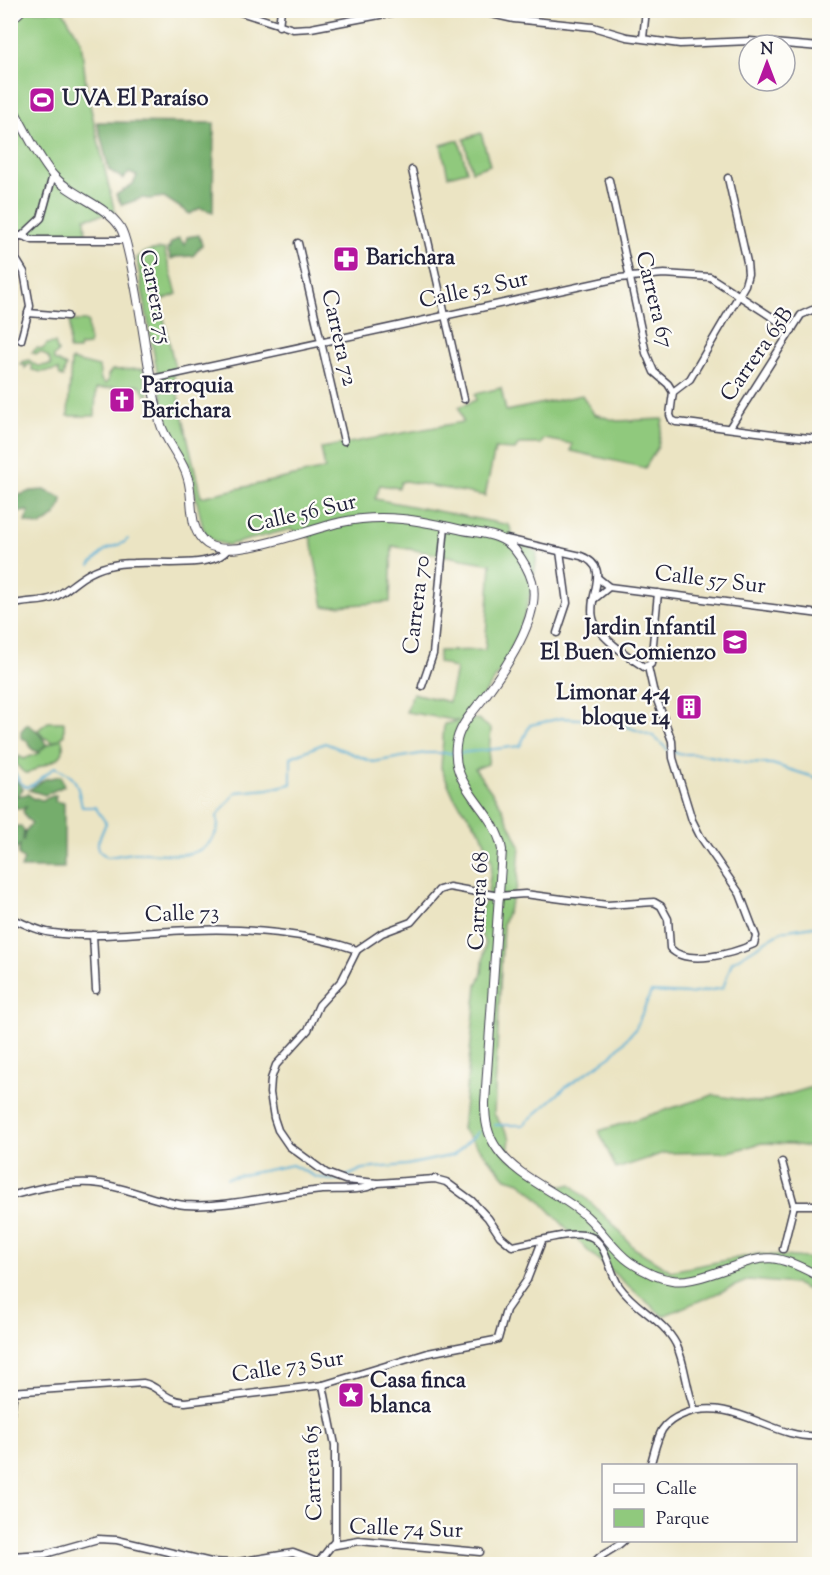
<svg xmlns="http://www.w3.org/2000/svg" width="830" height="1575" font-family="'Sorts Mill Goudy',serif">
<rect width="100%" height="100%" fill="#fdfcf7"/>
<filter id="ink" filterUnits="userSpaceOnUse"><feTurbulence type="fractalNoise" baseFrequency=".0167" numOctaves="2"/><feDisplacementMap in="SourceGraphic" scale="12" xChannelSelector="R" yChannelSelector="G"/><feConvolveMatrix kernelMatrix="1 2 1 2 8 2 1 2 1" color-interpolation-filters="sRGB"/></filter>
<filter id="wash" filterUnits="userSpaceOnUse"><feTurbulence type="fractalNoise" baseFrequency=".008" numOctaves="4" result="noise"/><feDisplacementMap in="SourceGraphic" scale="24" xChannelSelector="R" yChannelSelector="G"/><feGaussianBlur stdDeviation="1.35" result="paint"/><feColorMatrix in="noise" values="0 0 0 0 0 0 0 0 0 0 0 0 0 0 0 0 0 1.4 0 .05"/><feComposite in="paint" operator="in"/></filter>
<g filter="url(#wash)">
<rect width="100%" height="100%" fill="#ebe4c3"/>
<g fill="#90c97d" stroke="#59765c" stroke-width="1.5">
<path d="M11,11h52l18,30 6,51 28,121 -30,5 1,18h-49l-26,-4z"/>
<path d="M481,133l9,32 -18,6 -8,-32z"/>
<path d="M459,140l8,31 -19,5 -7,-31z"/>
<path d="M164,249l13,45 -17,7 15,67 -1,10 27,119 124,-28 -4,-21 142,-26 -4,-15 17,-7 -1,-6 26,-6 5,23 76,-16 12,19 23,7 46,-2 -5,28 -13,21 -74,-17 1,-7 -28,-5 -3,5h-22l-4,6 -20,-1 -10,47 -80,-15 -4,1 -2,6 -19,-3 -5,14 134,26 4,10 24,17c-3,37 -14,74 -30,107 -11,22 -29,42 -43,62l14,-2 13,10 -3,35 -13,5 25,35 20,42 -3,40 -14,38 -9,190 16,24 -2,15 52,34 11,-3 41,39 22,25 37,23 87,-17 49,4 12,8v29l-24,-11 -46,-4 -86,36 -76,-66 -53,-56 -14,-12 -14,-4 -44,-49 15,-144 5,-12 3,-29 -6,-16 2,-20 6,-8 5,-38 -11,-30 -27,-35 -13,-29 3,-44 15,-3 -53,-9 7,-19 36,9 7,-33 -18,-7 1,-11 46,-1 6,-86 -99,-18 -2,56 -66,5 -13,-69 -20,-9 -63,16 -12,-3 -8,-5 -5,-9 -14,-62 -22,-40 -29,-160 -1,-8c9,-9 16,-8 27,-9z"/>
<path d="M70,321h18l1,24 -9,1 -1,4h-10z"/>
<path d="M55,343l3,9 -4,4v4l12,6 -3,11 -3,-1 -2,-6 -17,2 -9,-2v-4l-3,-2 -4,4v-3h-5l2,-3 7,-2 8,6 14,-1 -2,-7 -8,-6 -5,2 -4,-2 5,-4 6,1 4,-5z"/>
<path d="M71,360l28,7 2,13 4,4 3,-3v-6l4,-5 31,-1 6,26h-4l-5,-10 -44,4 -1,27h-27z"/>
<path d="M48,722h16v13l-3,2c8,21 -5,23 -22,30 -5,2 -7,7 -13,6 -5,-1 -7,-6 -10,-10l3,-7 5,3 15,-6 1,-4 20,-10 -7,3 -10,-5 -5,-7z"/>
<path d="M819,1085v64l-27,-5 -30,-1 -33,9 -65,1 -48,16 -17,-38 114,-36 47,8z"/>
</g>
<g fill="#74ad6c" stroke="#4b6854" stroke-width="1.5">
<path d="M97,122l117,1 -1,89 -13,-4 -10,6 -26,-17 -15,2 -7,-1 -20,7 -6,-10 17,-11 4,-8 -8,-3 -6,6 -14,-9z"/>
<path d="M199,235l3,10 -9,11 -17,1 -5,2 -4,-10 3,-2v-3l9,-6 6,7 2,-8z"/>
<path d="M44,490l18,8c0,14 -11,22 -22,28l-15,-4 4,-11 -17,2 -1,-15 20,-7z"/>
<path d="M27,724l9,6 11,14 -8,8 -6,-2 -6,-9 -6,-4v-6z"/>
<path d="M10,770l4,8 9,11 -6,7 11,-2 6,5 2,-1 6,2 14,-5 -1,6 9,2v65h-43l3,-8 -6,-5 2,-10 -9,9v-27l10,-1 3,5 -1,10 2,-9 7,-9 -5,-4 -4,-8 3,-4 -6,2 -5,-2 -4,3z"/>
<path d="M61,776l3,10 -19,9 -16,-5 16,-11z"/>
</g>
<g fill="none" stroke-linecap="round" stroke-linejoin="round">
<g stroke="#59aed5" stroke-width="2">
<path d="M90,565l15,-15 18,-7 5,-4"/>
<path d="M10,729l5,9 -5,4"/>
<path d="M460,753l60,-7 10,-21 32,-7 49,3 42,15 15,14 11,4h20l47,9 26,1 48,15"/>
<path d="M10,765l10,17 6,5 8,-3 21,-17c24,11 22,17 27,40h13l11,16 -8,19v8l9,7c9,-1 18,-3 27,-4 25,-2 63,11 79,-15 5,-8 6,-12 4,-22l19,-24 33,-3 22,-5v-27l34,-14 48,19 53,-9h28"/>
<path d="M495,1125h28l44,-39 44,-30 25,-28 15,-36 38,2 34,-6 9,-26 50,-31 38,-6"/>
<path d="M345,1177l18,-8 44,-4 47,-10 24,-23"/>
<path d="M227,1178l65,-13 24,12 19,4 4,-2"/>
</g>
</g>
</g>
<g filter="url(#ink)">
<g fill="none" stroke-linecap="round" stroke-linejoin="round">
<defs>
<g id="minor">
<path d="M234,10l59,19 18,-1 95,-18"/>
<path d="M460,10l18,1 36,8 79,8 34,10 53,7 70,-3 70,6"/>
<path d="M279,26l2,-16"/>
<path d="M643,38l3,-28"/>
<path d="M412,170l52,229"/>
<path d="M609,180l37,173 8,19 14,12 5,8 -3,23 2,5 4,2c48,5 96,13 144,17"/>
<path d="M10,236h12l11,4h92"/>
<path d="M16,236v23l8,13 6,34 -9,34"/>
<path d="M22,236l19,-18 12,-43"/>
<path d="M298,243l46,198"/>
<path d="M28,313l39,3"/>
<path d="M152,379l467,-101 45,-4 46,3 82,53"/>
<path d="M673,392l17,-13 55,-94 3,-11 -1,-12 -19,-84"/>
<path d="M730,427l71,-112 11,-5h8"/>
<path d="M506,539l75,17c32,12 6,38 12,62 4,18 36,39 51,49l7,-3 7,-71"/>
<path d="M598,578l11,9 211,27"/>
<path d="M593,600l16,-13"/>
<path d="M10,606c15,-7 31,-2 45,-9 11,-6 20,-15 30,-21 14,-9 33,-13 49,-13 22,-2 79,6 93,-13"/>
<path d="M557,633l10,-30 -7,-52"/>
<path d="M422,686l11,-32 12,-128"/>
<path d="M10,918c14,5 29,14 43,15 48,6 94,-2 141,-3 52,-2 114,3 163,20"/>
<path d="M93,935l3,55"/>
<path d="M357,950l-15,30 -23,25 -11,25 -32,35 -5,14 -1,14 4,25 4,12 11,16 37,27 19,7 33,3 57,-4 11,3 26,19 16,17 12,18 12,10c21,-3 58,-16 77,-10 18,6 20,36 30,50 16,23 44,33 57,58 10,21 10,46 19,66"/>
<path d="M357,950l25,-17 29,-11 28,-32 10,-3 50,9 26,-2 82,11 47,-3 7,4 7,13 2,29c17,19 64,5 84,-4l2,-8 -16,-42 -40,-58 -8,-16 -19,-62 -1,-17 -19,-52 -5,-22"/>
<path d="M782,1162l12,43 -11,44"/>
<path d="M10,1196c26,-7 55,-15 82,-13 31,2 62,19 93,22 41,3 87,-10 128,-14 21,-3 44,2 63,-7"/>
<path d="M794,1205h26"/>
<path d="M10,1392l133,-9c17,3 19,17 42,19l138,-17 105,-32 67,-13 3,-1 8,-29 21,-30 15,-39"/>
<path d="M10,1419l4,-28"/>
<path d="M650,1466c4,-12 6,-25 12,-36 5,-8 14,-13 22,-16 51,-19 87,26 136,22"/>
<path d="M330,1546l29,-5 121,11"/>
<path d="M10,1556l35,-2 53,-15 19,1 94,22 21,1 61,-10 24,9"/>
<path d="M317,1564l18,-23v-96l-12,-60"/>
<path d="M594,1564c5,-11 22,-14 30,-24"/>
</g>
<g id="tertiary">
<path d="M10,21l12,-11"/>
<path d="M10,103c14,24 25,50 42,71 18,22 53,30 68,53 5,8 7,20 9,28 13,55 17,112 31,167 5,20 23,36 28,57 6,20 -1,51 19,65 25,17 105,-16 135,-22 44,-9 79,-1 121,8 20,4 39,4 52,20 7,9 14,20 17,31 10,35 -27,88 -47,115 -12,16 -27,30 -29,50 -5,44 40,64 46,104l-17,253c0,18 2,32 13,47 20,28 62,43 88,66 16,14 27,34 44,46 13,9 27,16 42,18 12,2 24,-1 36,-5 54,-17 58,-28 112,2"/>
</g>
</defs>
<use href="#minor" stroke="#403f4f" stroke-width="9"/>
<use href="#tertiary" stroke="#403f4f" stroke-width="10"/>
<use href="#minor" stroke="#fff" stroke-width="6"/>
<use href="#tertiary" stroke="#fff" stroke-width="8"/>
</g>
</g>
<defs>
<symbol id="stadium-square" viewBox="-11 -11 22 22"><rect x="-9" y="-9" width="18" height="18" rx="4" fill="#b5179e" stroke="#fdfcf7"/><path d="M0-5a6.5 5 0 1 0 0 10a6.5 5 0 1 0 0-10ZM-3.5-1.8h7v3.6h-7Z" fill="#fff"/></symbol>
<symbol id="pharmacy-square" viewBox="-11 -11 22 22"><rect x="-9" y="-9" width="18" height="18" rx="4" fill="#b5179e" stroke="#fdfcf7"/><path d="M-2-6h4v4h4v4h-4v4h-4v-4h-4v-4h4Z" fill="#fff"/></symbol>
<symbol id="church-square" viewBox="-11 -11 22 22"><rect x="-9" y="-9" width="18" height="18" rx="4" fill="#b5179e" stroke="#fdfcf7"/><path d="M-1.2-6h2.4v3.5h3.3v2.4h-3.3V6h-2.4V-.1h-3.3v-2.4h3.3Z" fill="#fff"/></symbol>
<symbol id="school-square" viewBox="-11 -11 22 22"><rect x="-9" y="-9" width="18" height="18" rx="4" fill="#b5179e" stroke="#fdfcf7"/><path d="M0-5L7-2L0 1L-7-2ZM-4 1L0 2.5L4 1V4Q0 6-4 4Z" fill="#fff"/></symbol>
<symbol id="building-square" viewBox="-11 -11 22 22"><rect x="-9" y="-9" width="18" height="18" rx="4" fill="#b5179e" stroke="#fdfcf7"/><path d="M-4-6H4V6H1V3H-1V6H-4ZM-2.5-4.3h1.7v1.8h-1.7ZM.8-4.3h1.7v1.8H.8ZM-2.5-1h1.7V.8h-1.7ZM.8-1h1.7V.8H.8Z" fill="#fff"/></symbol>
<symbol id="sight-square" viewBox="-11 -11 22 22"><rect x="-9" y="-9" width="18" height="18" rx="4" fill="#b5179e" stroke="#fdfcf7"/><path d="M0-6L1.8-2.2L6-1.7L2.9 1.2L3.7 5.4L0 3.3L-3.7 5.4L-2.9 1.2L-6-1.7L-1.8-2.2Z" fill="#fff"/></symbol>
</defs>
<g fill-rule="evenodd">
<use href="#stadium-square" x="27" y="85" width="30" height="30"/>
<use href="#pharmacy-square" x="331" y="244" width="30" height="30"/>
<use href="#church-square" x="107" y="385" width="30" height="30"/>
<use href="#school-square" x="720" y="627" width="30" height="30"/>
<use href="#building-square" x="674" y="692" width="30" height="30"/>
<use href="#sight-square" x="336" y="1380" width="30" height="30"/>
</g>
<g text-anchor="middle" dominant-baseline="central" stroke-width="4.5" stroke-linejoin="round" paint-order="stroke">
<g font-size="22" font-weight="bold" fill="#22223b" stroke="#fdfcf7" text-anchor="start">
<text x="62" y="100">UVA El Paraíso</text>
<text x="366" y="259">Barichara</text>
<text x="142" y="387">Parroquia<tspan x="142" dy="25">Barichara</tspan></text>
<text x="716" y="629" text-anchor="end">Jardin Infantil<tspan x="716" dy="25">El Buen Comienzo</tspan></text>
<text x="670" y="694" text-anchor="end">Limonar 4-4<tspan x="670" dy="25">bloque 14</tspan></text>
<text x="370" y="1382">Casa finca<tspan x="370" dy="25">blanca</tspan></text>
</g>
<g font-size="22" fill="#22223b" stroke="#fdfcf7">
<text transform="translate(474 291) rotate(-12)">Calle 52 Sur</text>
<text transform="translate(154 297) rotate(79)">Carrera 75</text>
<text transform="translate(653 300) rotate(76)">Carrera 67</text>
<text transform="translate(338 338) rotate(77)">Carrera 72</text>
<text transform="translate(758 355) rotate(-55)">Carrera 65B</text>
<text transform="translate(302 515) rotate(-13)">Calle 56 Sur</text>
<text transform="translate(710 581) rotate(7)">Calle 57 Sur</text>
<text transform="translate(418 605) rotate(-83)">Carrera 70</text>
<text transform="translate(480 901) rotate(-87)">Carrera 68</text>
<text transform="translate(182 915) rotate(-2)">Calle 73</text>
<text transform="translate(288 1368) rotate(-9)">Calle 73 Sur</text>
<text transform="translate(314 1473) rotate(-93)">Carrera 65</text>
<text transform="translate(406 1530) rotate(2)">Calle 74 Sur</text>
</g>
</g>
<rect width="830" height="1575" fill="none" stroke="#fdfcf7" stroke-width="36"/>
<rect x="602" y="1464" width="195" height="78" fill="#fdfcf7" stroke="#a5a5ac" stroke-width="1.5"/>
<rect x="614" y="1484" width="30" height="9" fill="#ffffff" stroke="#a5a5ac" stroke-width="1.5"/>
<text x="656" y="1494" font-size="18" fill="#22223b">Calle</text>
<rect x="614" y="1509" width="30" height="18" fill="#90c97d" stroke="#a5a5ac" stroke-width="1.5"/>
<text x="656" y="1524" font-size="18" fill="#22223b">Parque</text>
<g transform="translate(767 63)"><circle r="28" fill="#fdfcf7" stroke="#a5a5ac" stroke-width="1.5"/>
<path d="M0-4.5L10 22L0 15L-10 22Z" fill="#b5179e"/>
<text y="-9" font-size="16" font-weight="bold" text-anchor="middle" fill="#22223b">N</text>
</g>
</svg>
